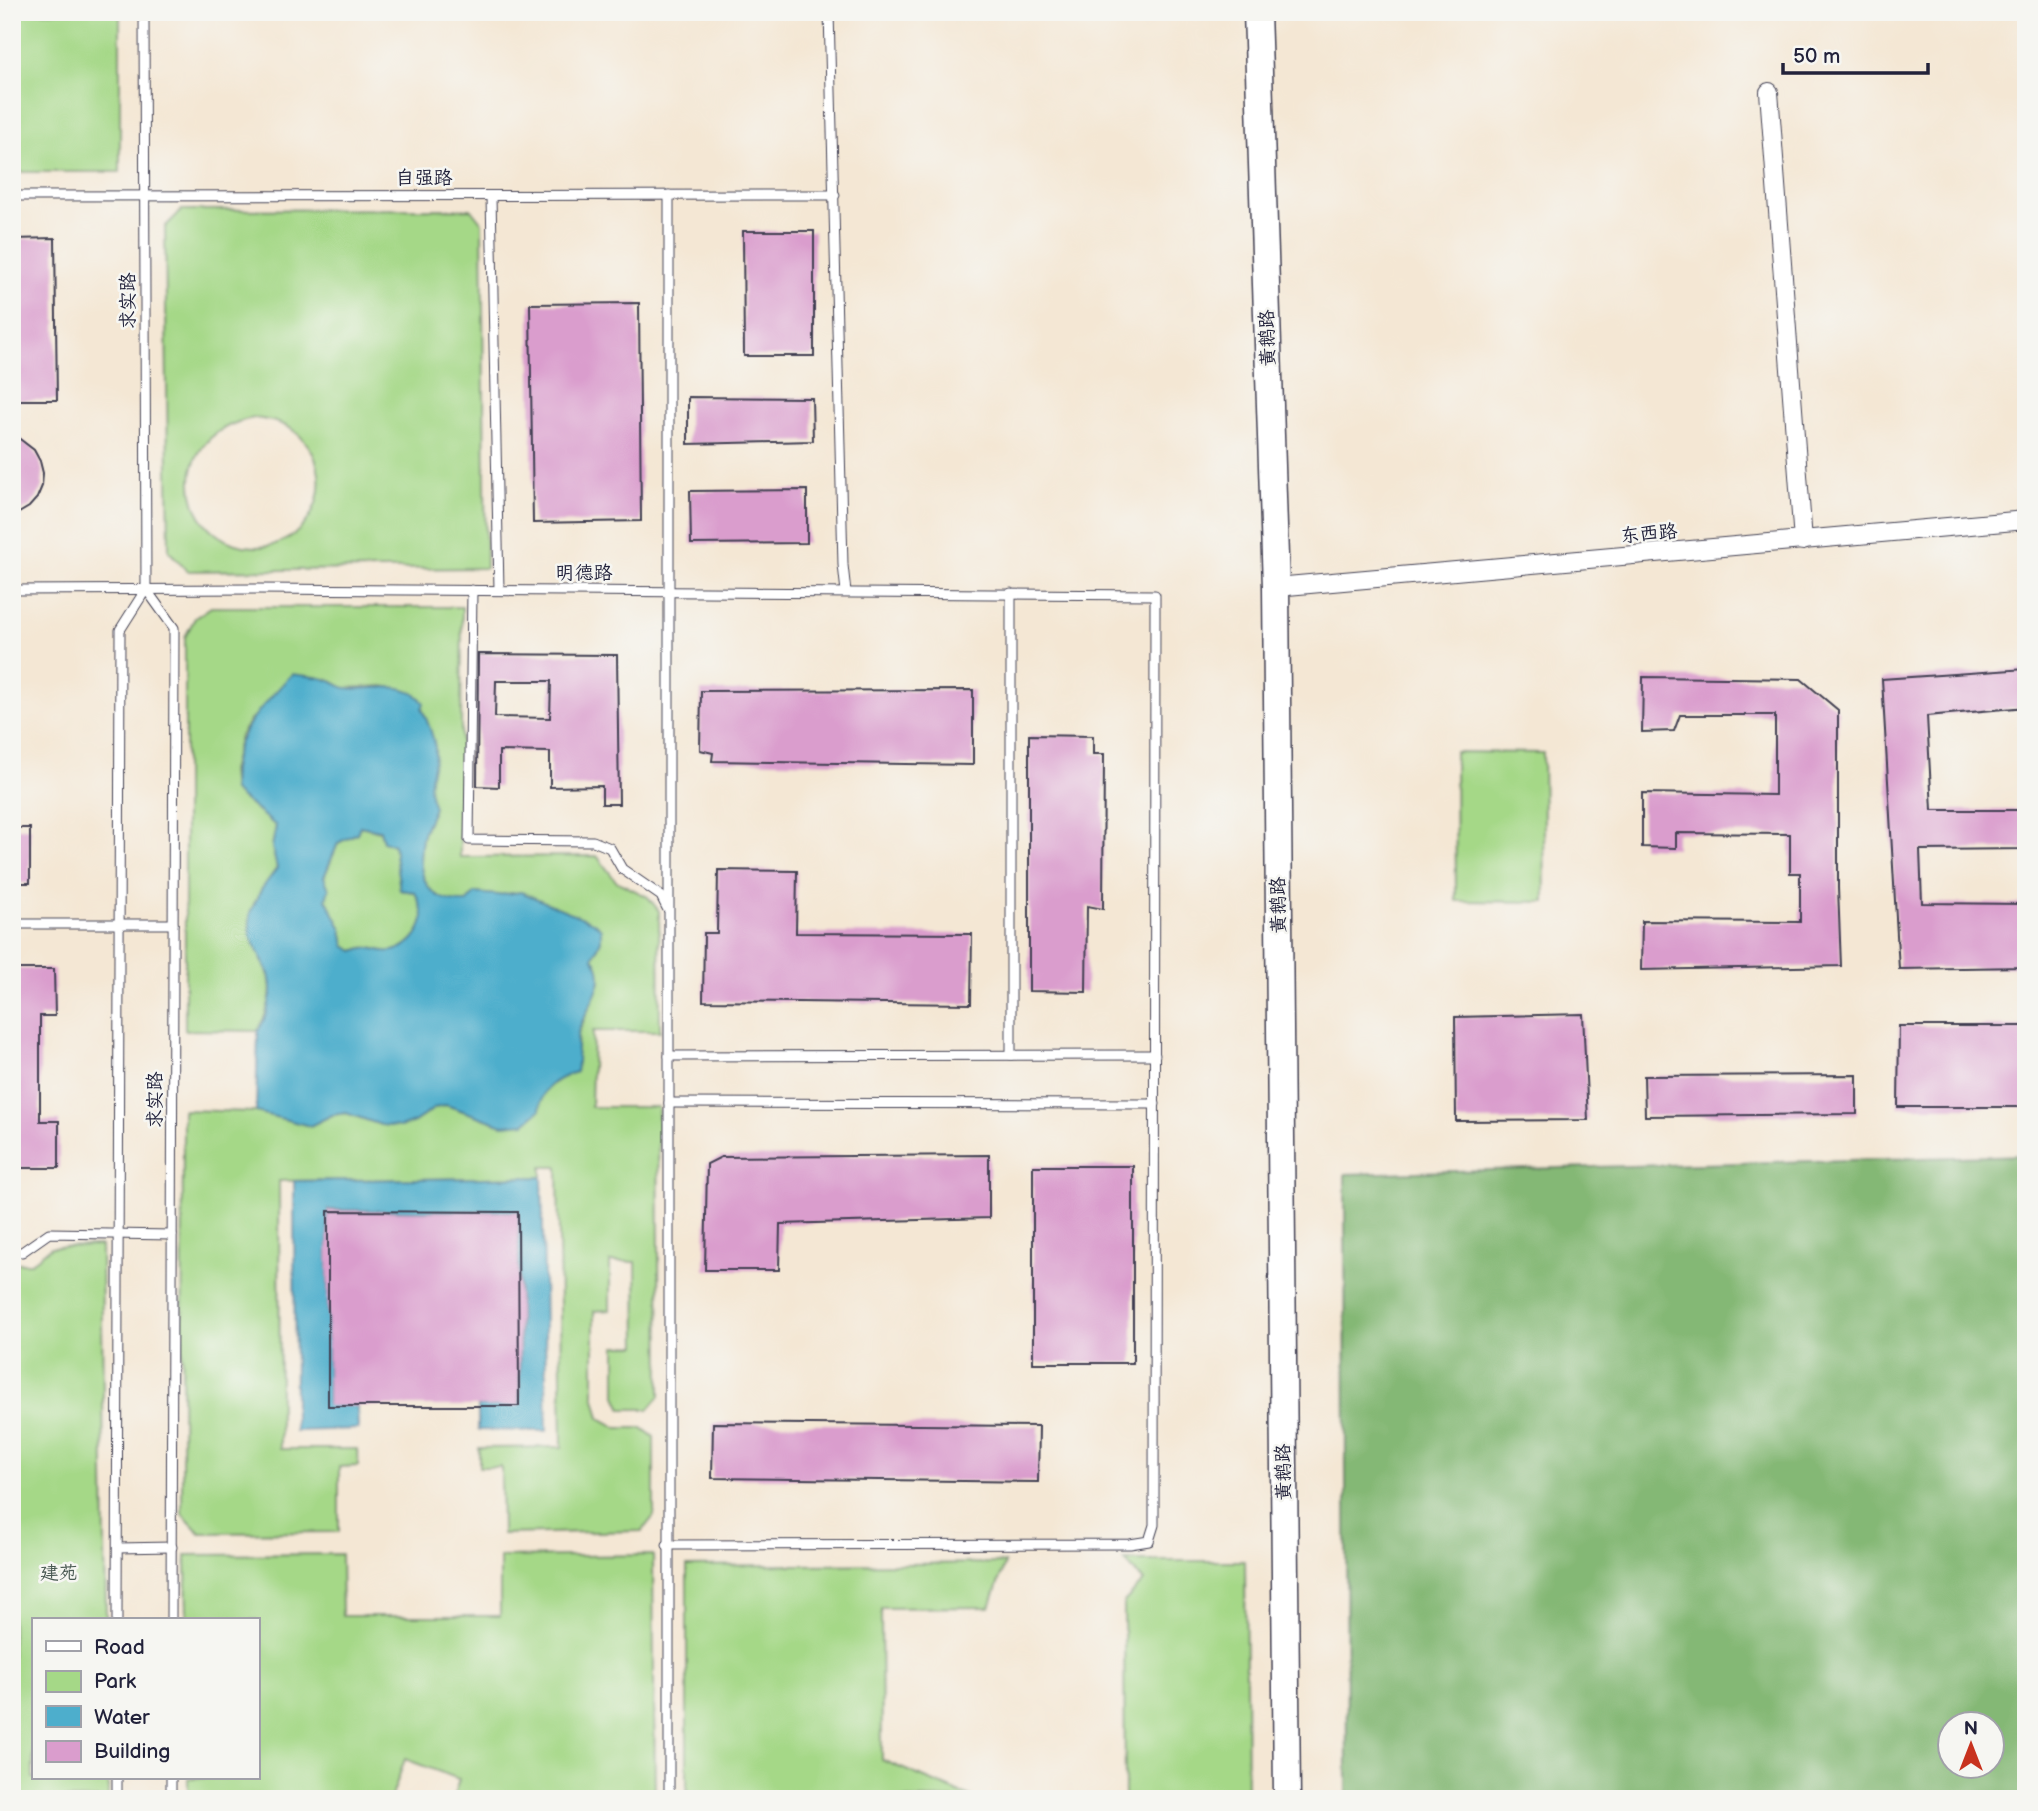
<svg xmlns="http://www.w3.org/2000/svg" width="2038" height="1811" font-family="'Balsamiq Sans','LXGW WenKai TC',sans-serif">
<rect width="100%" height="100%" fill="#f6f6f2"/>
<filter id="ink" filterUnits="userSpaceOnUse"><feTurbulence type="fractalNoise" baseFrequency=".0143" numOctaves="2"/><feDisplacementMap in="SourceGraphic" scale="14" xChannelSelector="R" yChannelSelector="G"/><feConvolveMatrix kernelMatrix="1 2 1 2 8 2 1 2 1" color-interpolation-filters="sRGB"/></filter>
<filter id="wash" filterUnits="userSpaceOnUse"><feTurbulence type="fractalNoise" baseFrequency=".00686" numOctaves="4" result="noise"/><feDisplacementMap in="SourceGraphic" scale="28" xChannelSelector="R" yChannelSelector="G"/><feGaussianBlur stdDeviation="1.57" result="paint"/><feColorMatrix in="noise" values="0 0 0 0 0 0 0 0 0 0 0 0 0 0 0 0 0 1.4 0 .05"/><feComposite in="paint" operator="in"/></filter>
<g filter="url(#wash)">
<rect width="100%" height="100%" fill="#f4e7d4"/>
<g fill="#a5d887" stroke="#647d61" stroke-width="2" fill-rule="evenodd">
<rect x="12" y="12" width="108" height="160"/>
<path d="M471,209l11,14 4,345 -299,3 -18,-20 -4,-324 17,-17zM254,418c14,2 29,4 40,13 29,22 33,61 13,90 -9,13 -24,22 -39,25 -84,13 -114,-110 -14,-128z"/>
<path d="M211,607h251l-2,250 137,-1 19,25 32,16 11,14 1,120h-67l-2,76h67l2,289 -11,13h-27l-6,-13v-50h21l-1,-84h-26v48l-16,1v83l6,24 18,10h24l12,9v79l-12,15 -140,3 -1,-67h-22v-19l83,-1 -4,-280h-16v10l-263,4 1,268h77l1,17 -19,1v65l-139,1 -18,-19 1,-404 73,2 54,14 22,-11 14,-2 35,12 33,-3 21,-14 11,-3 57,20 37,-27 4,-7 17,-14 16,-29 1,-14 23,-54 -8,-22 8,-18 -9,-18 -71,-30 -23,3 -23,-2 -8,9c-42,2 -51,-29 -45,-64 2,-10 9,-21 12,-31l-6,-13v-17l4,-14 -7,-47 -3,-7 -16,-19 -23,-4 -39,2 -17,-9 -76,40 -11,17 -9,35 2,20 43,35 -4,21 5,21c-9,14 -24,31 -27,48 -3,23 11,36 18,57 7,20 -1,40 -10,58l-73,-1v-393l10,-19z"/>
<path d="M1455,752l88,1 2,149 -89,-1z"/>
<path d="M360,826l20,5 3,10 11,4 6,45 15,2c3,8 9,18 8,27 -2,15 -16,29 -30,32 -15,3 -21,-9 -39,0l-9,-5 -3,-17 -16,-30 -2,-22 14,-34 19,-10z"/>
<path d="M101,1246l5,374h-73v158h75v21h-96v-536h19l20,-16z"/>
<path d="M341,1554l1,62h158v-59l153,-2 2,244h-202l6,-20 -54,-20 -14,40h-200l-3,-4v-17h69v-158h-70l-1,-65z"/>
<path d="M1125,1561h120l2,238h-122l-1,-197 20,-21z"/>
<path d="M1005,1563l-15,44 -109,1 1,152 93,39h-288v-233z"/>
</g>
<path fill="#84b874" stroke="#536d58" stroke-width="2" fill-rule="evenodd" d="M2026,1155v644h-679l-2,-625zM1951,1724h42v42h-42z"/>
<g fill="#4daecc" stroke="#386884" stroke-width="2" fill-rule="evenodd">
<path d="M292,674c11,2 23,2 33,5 7,1 13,7 21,9 25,4 60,-11 78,15l-2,6c5,11 11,26 13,38 2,24 -13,31 -1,60 -3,10 -10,20 -12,31 -6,35 3,66 45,64l8,-9 23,2 23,-3 72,30 8,7v11l-8,18c20,24 -9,50 -15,75 -3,13 1,26 -2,39 -20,7 -36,15 -36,38l-15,13 -22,2 -57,-20 -11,3 -21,14 -14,5 -19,-2 -35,-12 -14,2 -22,11 -54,-14 2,-81 8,-15 6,-25 -3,-17 -19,-38v-23l11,-23 16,-22 -5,-21 4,-21 -43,-35c-5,-54 25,-80 59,-117zM360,826l20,4 3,11 11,4 6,45 15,2c3,8 9,19 8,27 -2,15 -16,29 -30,32 -15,3 -21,-8 -39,0l-9,-5 -3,-17 -16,-30 3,-10 -5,-12 14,-34 19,-10z"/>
<path d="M542,1177l5,254 -69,-1v-24l42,-1 -2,-193 -190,-2v195l29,1 1,23 -63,2 -1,-250z"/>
</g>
<g id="blocks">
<g fill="#da9dcd" fill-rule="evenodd">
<path d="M743,231h71v125h-70z"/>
<path d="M55,238l2,162h-45v-161z"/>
<path d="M639,303l2,218 -108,2 -3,-219z"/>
<path d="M688,397l124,1 1,43 -125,3z"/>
<path d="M12,433l22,17 6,11 3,12 -1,13 -5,12 -8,9 -17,10z"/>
<path d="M807,490v53l-116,1 -1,-53z"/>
<path d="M478,654l139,1 2,149h-17v-18l-52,1v-35l-51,-1v36l-22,-1zM496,681h55l-1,37 -55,-1z"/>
<path d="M2026,669v38l-99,9 5,94h94v39l-106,1 2,53 104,1v63l-127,2 -17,-290z"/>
<path d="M1643,677l158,2 37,31v178l3,78 -200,4 1,-49 158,1v-49h-10v-39l-114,-1v15l-34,-1v-54l133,2v-80h-95l-6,16 -32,1z"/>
<path d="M973,690v75l-261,-4 1,-8 -13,-3 1,-59z"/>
<path d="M1029,735l64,1v18h11l-1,155 -16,-3 -1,86 -57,-1z"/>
<rect x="12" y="828" width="18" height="55"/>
<path d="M718,870l79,1 -1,62 176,1 -1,70 -268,-3 1,-68h13z"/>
<path d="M12,969h42l1,47h-15v105h19v47h-47z"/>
<path d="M1583,1014l5,106 -132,1 -1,-104z"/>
<path d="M1899,1026h127v81h-128z"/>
<path d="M1857,1075v39l-212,2 -1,-40z"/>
<path d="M989,1155v63l-209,6 -1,46h-74l2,-106 14,-7z"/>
<rect x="1033" y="1166" width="100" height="197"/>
<path d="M328,1211l190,1 1,194h-191z"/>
<path d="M713,1423l326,3 -1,56 -326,-4z"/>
</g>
</g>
</g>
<g filter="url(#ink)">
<use href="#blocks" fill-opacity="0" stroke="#424052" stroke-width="2"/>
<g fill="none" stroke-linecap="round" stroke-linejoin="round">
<defs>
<g id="lane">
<path d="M829,12l14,553 3,27"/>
<path d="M12,196l823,-1"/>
<path d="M491,196l8,394"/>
<path d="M146,589l28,39 -3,992"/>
<path d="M12,590l245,-1 898,6 -1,930 -5,16 -19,3 -463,1"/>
<path d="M472,590l-3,250 124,1 17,7 12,21 39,27 6,12"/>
<path d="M1011,593v462"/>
<path d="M12,924h161"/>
<path d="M669,1056l486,-1"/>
<path d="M669,1103l486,1"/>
<path d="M12,1252h10l27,-19 123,2"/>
<path d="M118,1548l54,-1"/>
<path d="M117,1620l3,-990 26,-41 -2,-577"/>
<path d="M117,1778v21"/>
<path d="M171,1799v-21"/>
<path d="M669,1799v-1604"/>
</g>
<g id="street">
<path d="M1769,92l34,449"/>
<path d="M1276,587l750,-67"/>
</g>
<path id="secondary" d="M1257,12l19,575 11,1212"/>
</defs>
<use href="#lane" stroke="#424052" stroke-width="11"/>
<use href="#street" stroke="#424052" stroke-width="20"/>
<use href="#secondary" stroke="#424052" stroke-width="29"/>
<use href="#lane" stroke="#fff" stroke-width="9"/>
<use href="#street" stroke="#fff" stroke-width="18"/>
<use href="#secondary" stroke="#fff" stroke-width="26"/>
</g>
</g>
<g text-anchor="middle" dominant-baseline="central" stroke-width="5" stroke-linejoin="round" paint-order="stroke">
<g font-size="19" fill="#22223b" stroke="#f6f6f2">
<text x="424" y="178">自强路</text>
<text transform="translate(128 301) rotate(-90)">求实路</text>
<text transform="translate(1268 338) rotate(-92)">黄鹅路</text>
<text transform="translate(1649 534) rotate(-5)">东西路</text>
<text x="584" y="573">明德路</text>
<text transform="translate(1279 905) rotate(-91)">黄鹅路</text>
<text transform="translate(155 1100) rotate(-90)">求实路</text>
<text transform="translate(1284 1472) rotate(-91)">黄鹅路</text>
</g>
<g font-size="19" fill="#495952" stroke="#f6f6f2">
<text x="59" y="1573">建苑</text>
</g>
</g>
<rect width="2038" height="1811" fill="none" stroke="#f6f6f2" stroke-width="42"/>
<rect x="32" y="1618" width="228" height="161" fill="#f6f6f2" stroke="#a1a1a9" stroke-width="2"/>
<rect x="46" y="1641" width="35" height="10" fill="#ffffff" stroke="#a1a1a9" stroke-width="2"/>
<text x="94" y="1654" font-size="21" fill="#22223b">Road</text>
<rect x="46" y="1671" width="35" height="21" fill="#a5d887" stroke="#a1a1a9" stroke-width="2"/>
<text x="94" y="1688" font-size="21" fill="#22223b">Park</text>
<rect x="46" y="1706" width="35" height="21" fill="#4daecc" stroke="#a1a1a9" stroke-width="2"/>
<text x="94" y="1724" font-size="21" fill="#22223b">Water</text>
<rect x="46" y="1741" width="35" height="21" fill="#da9dcd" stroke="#a1a1a9" stroke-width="2"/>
<text x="94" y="1758" font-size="21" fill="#22223b">Building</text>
<g transform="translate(1971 1745)"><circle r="33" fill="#f6f6f2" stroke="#a1a1a9" stroke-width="2"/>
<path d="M0-5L12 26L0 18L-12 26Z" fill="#c8321e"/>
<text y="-10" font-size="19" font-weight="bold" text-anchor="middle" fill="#22223b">N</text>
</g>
<path d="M1783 63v10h145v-10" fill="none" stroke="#22223b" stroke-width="3.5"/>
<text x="1793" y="63" font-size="21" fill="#22223b" stroke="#f6f6f2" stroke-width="5" paint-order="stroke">50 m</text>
</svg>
